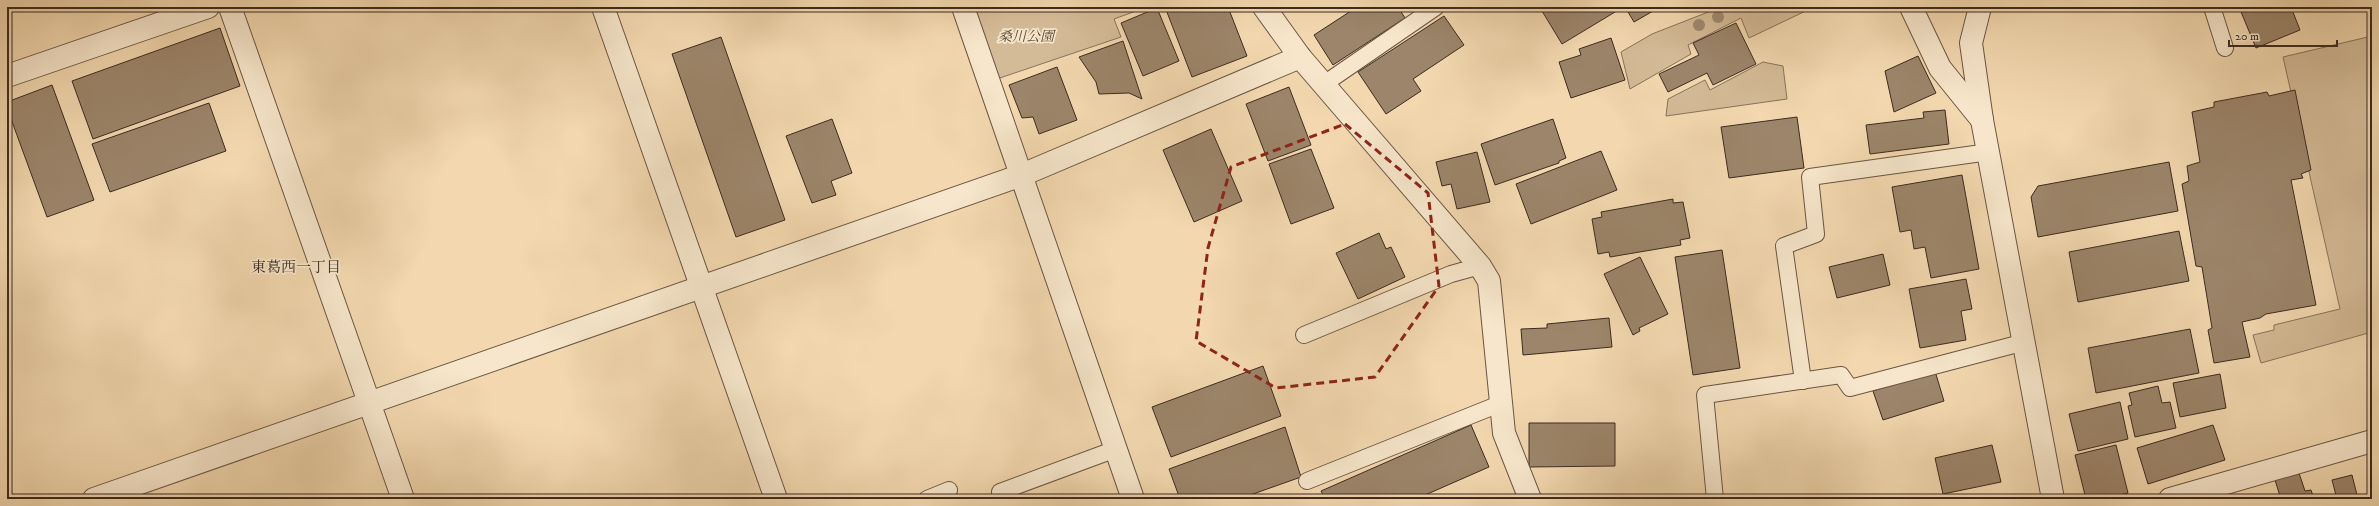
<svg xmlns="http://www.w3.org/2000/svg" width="2379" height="506" font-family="'IM FELL DW Pica','Noto Serif JP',serif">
<rect width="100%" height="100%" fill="#f3d8af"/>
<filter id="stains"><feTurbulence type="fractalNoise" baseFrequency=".005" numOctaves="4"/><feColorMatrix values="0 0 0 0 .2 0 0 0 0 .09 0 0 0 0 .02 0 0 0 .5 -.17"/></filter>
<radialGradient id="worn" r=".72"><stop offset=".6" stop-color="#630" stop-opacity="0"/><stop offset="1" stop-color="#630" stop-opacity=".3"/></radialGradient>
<g fill="#d4bb97" stroke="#88735c">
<path d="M963,7h184l-33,12 7,18 -133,45z"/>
<path d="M1721,7h93l-65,31 -8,-20 -53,27 3,9 -61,35 -9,-37 31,-18z"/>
<path d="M2372,36v296l-111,31 -8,-28 21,-5v-5l66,-16 -57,-252z"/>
<path d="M1763,62l20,4 4,33 -121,17 2,-17 37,-19 5,10z"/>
</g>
<g fill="#9c856a" stroke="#3d2b20">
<path d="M1165,7h32l2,3 9,-3h20l19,49 -55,21z"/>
<path d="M1357,7h41l7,11 -72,47 -19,-30z"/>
<path d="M1549,7h70l1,2 -58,35 -20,-33z"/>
<path d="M1625,7h35l-26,15z"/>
<path d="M2239,7h7l1,3 7,-3h37l9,23 -44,18z"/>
<path d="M1157,8l22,53 -36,15 -22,-53z"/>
<path d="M1444,16l20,29 -51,34 8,12 -35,23 -28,-42z"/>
<path d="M1736,23l20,41 -43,21 -6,-12 -39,19 -9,-18 40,-19 -6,-12z"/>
<path d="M220,28l20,58 -147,53 -21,-58z"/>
<path d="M721,37l64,183 -49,17 -64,-183z"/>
<path d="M1611,38l14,42 -54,18 -12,-36 22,-7 -2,-6z"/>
<path d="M1123,41l19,58 -13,-6 -30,1 -3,-12 -17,-25z"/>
<path d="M1918,56l18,37 -42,19 -9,-41z"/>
<path d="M1057,67l20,53 -38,14 -6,-17 -11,1 -13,-33z"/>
<path d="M52,85l42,115 -47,17 -40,-109v-6z"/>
<path d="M1289,87l22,58 -43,16 -22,-57z"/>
<path d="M2295,90l16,80 -10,4 2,4 -12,2 25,125 -50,9 -6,4 -18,4 8,35 -36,6 -6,-33 4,-2 -10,-61 -6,-1 -14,-82 7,-3 -2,-15 13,-4 -8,-50 22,-5v-5l53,-10 2,4z"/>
<path d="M209,103l17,48 -116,41 -18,-48z"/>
<path d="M1945,110l4,34 -79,10 -4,-29 58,-7 -1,-6z"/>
<path d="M1797,117l7,51 -75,10 -8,-51z"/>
<path d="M832,119l20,54 -21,8 5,14 -24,8 -26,-67z"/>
<path d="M1553,119l13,39 -7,3v2l-64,22 -14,-41z"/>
<path d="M1211,129l31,72 -48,21 -31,-72z"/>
<path d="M1311,149l23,59 -43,16 -22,-60z"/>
<path d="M1601,151l16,39 -86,34 -15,-40z"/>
<path d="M1477,152l13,50 -33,7 -6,-25 -9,2 -6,-24z"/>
<path d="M2169,162l9,49 -140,26 -7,-40 7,-11z"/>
<path d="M1962,175l17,94 -48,9 -6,-31 -11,2 -3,-19 -11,2 -8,-45z"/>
<path d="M1673,199v4l10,-1 7,36 -10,2 1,5 -71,12 -1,-5 -11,2 -6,-35 10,-2 -1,-5z"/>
<path d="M2179,231l10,50 -111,21 -9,-50z"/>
<path d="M1379,233l7,16 5,-2 14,30 -47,22 -22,-46z"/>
<path d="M1722,250l18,118 -47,7 -18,-118z"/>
<path d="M1883,254l7,31 -53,13 -8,-31z"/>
<path d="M1640,257l28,57 -29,14 1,3 -7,4 -29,-61z"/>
<path d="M1966,279l6,30 -11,2 5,29 -46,8 -11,-59z"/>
<path d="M1609,318l3,29 -89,8 -2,-26 26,-1v-4z"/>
<path d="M2190,329l9,44 -103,20 -8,-45z"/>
<path d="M1263,366l18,50 -110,41 -19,-50z"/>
<path d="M1935,371l9,30 -61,19 -10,-29z"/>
<path d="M2220,374l6,34 -46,9 -7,-34z"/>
<path d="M2158,386l4,17 8,-1 6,26 -41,9 -7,-31 4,-1 -3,-12z"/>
<path d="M2120,402l8,37 -50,12 -9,-37z"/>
<path d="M1529,423h86v43l-86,1z"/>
<path d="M1471,425l18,42 -73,32h-91l-4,-8z"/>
<path d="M2213,425l12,35 -77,24 -11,-36z"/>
<path d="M1285,427l16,50 -62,22h-59l-11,-30z"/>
<path d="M1992,445l9,37 -58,12 -8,-36z"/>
<path d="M2116,445l12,48 -25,6h-17l-11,-44z"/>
<path d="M2299,473l6,18 6,-1 3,9h-33l-6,-19z"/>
<path d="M2352,475l6,24h-21l-5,-19z"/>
</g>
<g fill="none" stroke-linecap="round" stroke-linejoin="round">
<defs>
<g id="service">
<path d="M2212,7l13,41"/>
<path d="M1324,84l112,-77"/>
<path d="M1304,335l147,-61 29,-8"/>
<path d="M1803,381l-19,-135 32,-12 -6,-57 179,-25"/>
<path d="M1307,481l195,-78"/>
<path d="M1000,492l116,-43"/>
<path d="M927,499l22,-9"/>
<path d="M1715,499l-10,-104 136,-20 9,13 175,-46"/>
</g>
<g id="minor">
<path d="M230,7l173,492"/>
<path d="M603,7l173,492"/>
<path d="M963,7l170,492"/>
<path d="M1264,7l36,50 180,209 9,15 15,152 26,66"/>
<path d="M1911,7l29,61 42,52"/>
<path d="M1980,7l-9,36 11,77"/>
<path d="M7,76l201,-69"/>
<path d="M94,499l928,-324 278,-118"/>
<path d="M2170,499l202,-58"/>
</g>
<path id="tertiary" d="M1982,120l71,379"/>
</defs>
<use href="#service" stroke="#6a5644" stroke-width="18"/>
<use href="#minor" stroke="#6a5644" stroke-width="24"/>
<use href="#tertiary" stroke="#6a5644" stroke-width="24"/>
<use href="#service" stroke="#f7e6cb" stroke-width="16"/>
<use href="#minor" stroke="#f7e6cb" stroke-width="22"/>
<use href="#tertiary" stroke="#f7e6cb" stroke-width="22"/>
</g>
<g fill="#9f896e">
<circle cx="1718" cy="17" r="6"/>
<circle cx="1699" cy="25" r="6"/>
</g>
<path fill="none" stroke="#8f2418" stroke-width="3" stroke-dasharray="8 5" stroke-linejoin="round" d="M1345,124l83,69 11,93 -64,91 -99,11 -80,-47 12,-93 23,-81z"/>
<g text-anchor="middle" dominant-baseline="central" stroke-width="3.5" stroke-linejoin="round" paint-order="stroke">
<g font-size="14" font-style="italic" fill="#5b4838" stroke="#f7e6cb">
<text x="1026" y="37">桑川公園</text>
</g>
<g font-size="15" fill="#3d2b20" stroke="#f7e6cb">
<text x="296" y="267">東葛西一丁目</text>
</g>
</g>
<rect width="2379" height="506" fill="none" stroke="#f3d8af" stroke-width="24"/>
<rect x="8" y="8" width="2363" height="490" fill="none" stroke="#3d2b20" stroke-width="2"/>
<rect x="12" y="12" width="2355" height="482" fill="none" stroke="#3d2b20"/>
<path d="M2229 40v6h108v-6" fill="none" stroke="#3d2b20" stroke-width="2"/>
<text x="2235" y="40" font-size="12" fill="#3d2b20" stroke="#f7e6cb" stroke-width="3" paint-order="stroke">20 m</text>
<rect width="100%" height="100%" filter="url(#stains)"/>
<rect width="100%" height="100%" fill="url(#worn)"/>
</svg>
